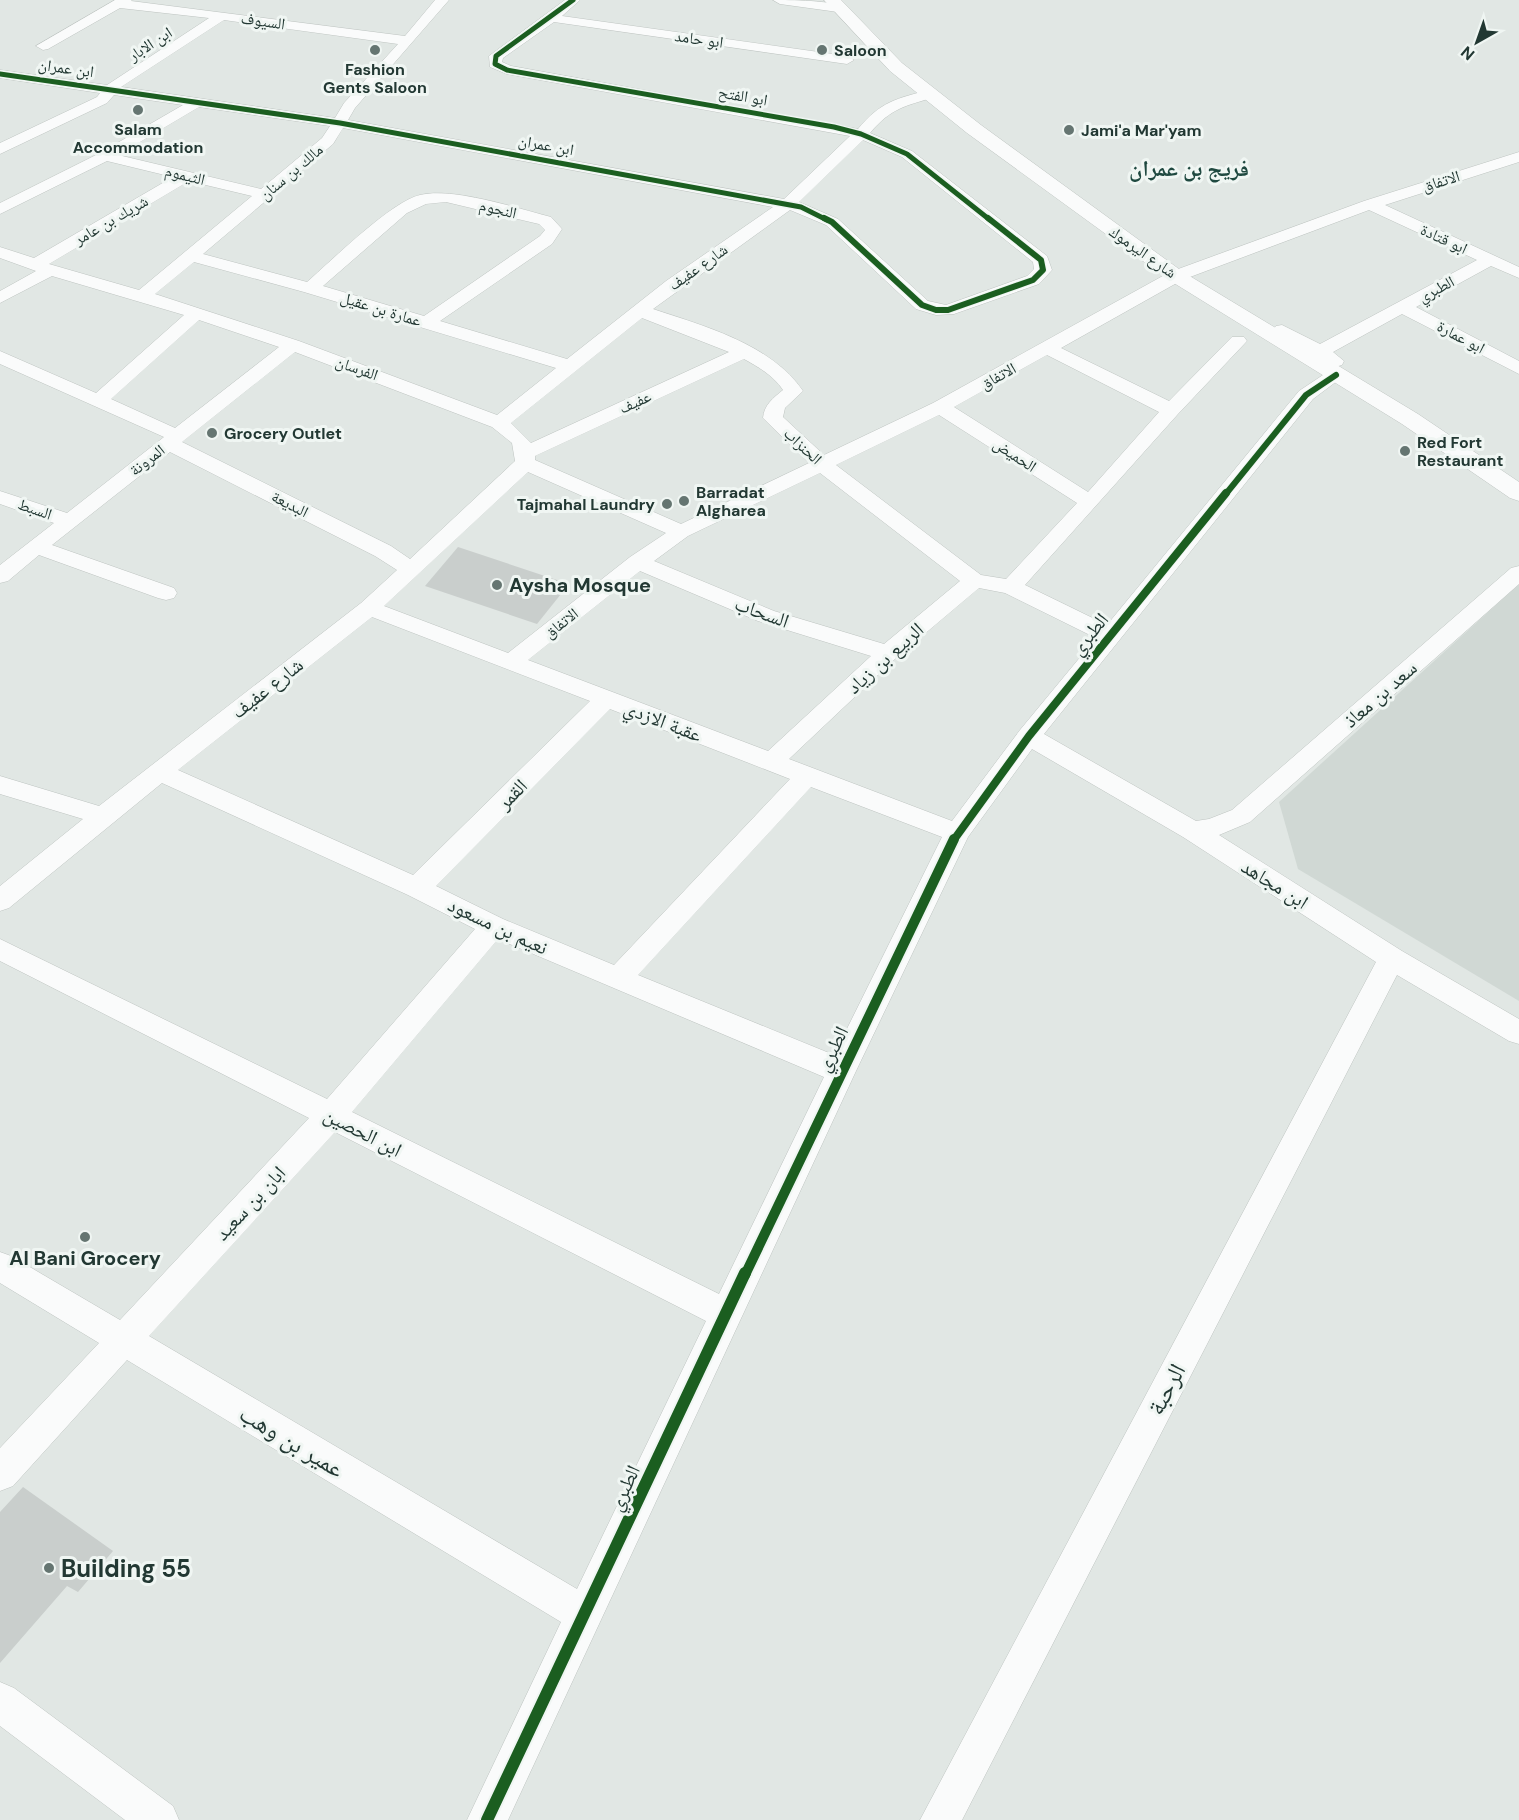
<svg xmlns="http://www.w3.org/2000/svg" width="1519" height="1820" font-family="'DM Sans','Noto Naskh Arabic',sans-serif">
<rect width="100%" height="100%" fill="#e1e7e4"/>
<path fill="#d0d8d4" d="M1519,584v417l-221,-132 -19,-67z"/>
<g fill="#c9cecc">
<path d="M458,547l111,37 -32,40 -112,-38z"/>
<path d="M23,1487l90,64 -35,41 -11,-6 -67,77v-151z"/>
</g>
<g fill="none" stroke-linecap="round" stroke-linejoin="round">
<defs>
<g id="minor">
<path d="M115,0h17l-1,1 274,35 30,-36h14l-94,108 -7,12 436,79 66,-63 -343,-62 -17,-7 -1,-11 76,-56h15l-18,16 285,40 7,4 -7,4 -293,-42 -51,36 -1,4 9,4 347,63c22,-27 39,-31 72,-39l5,1 2,3 -2,3c-30,9 -44,11 -65,36l42,18 135,105 5,14 -13,14 -85,30 -18,1 -20,-6 -90,-84 -36,-15 -137,99c51,17 118,35 150,82l-18,17 -2,9 41,38 109,-52 237,-131 194,-71 155,-49v10l-134,43 134,62v11l-28,-12 -75,41 103,54v13l-117,-60 -69,38 11,9 -2,4 -7,2 -59,-33 -3,-4 3,-4 6,-1 38,19 157,-84 -108,-50 -187,70 -121,68 108,53 63,-64h12l3,4 -69,73 -153,171 82,40 192,-234 30,-20h14l2,4 -32,24 -269,335 152,87 13,-2 23,-9 279,-242 8,-2v18l-269,238 -31,13 183,116 117,68v25l-10,-3 -112,-66 -435,845h-42l456,-858 -193,-125 -151,-88 -64,88 -112,234 -348,749h-41l94,-198 -434,-262 -114,126 -13,5v-43l99,-105 -99,-60v-31l11,4 109,64 189,-202 -309,-157v-22l327,160 148,-170 -67,-34 -246,-112 -153,125 -9,3v-25l83,-67 -83,-25v-18l99,30 262,-203 36,-33 -22,-14 -205,-104 -118,93 122,43 3,5 -3,5 -8,2 -8,-2 -119,-43 -31,26 -8,2v-18l54,-42 -54,-19v-13l67,22 97,-76 -164,-73v-13l96,42 88,-78 -132,-39 -52,27v-12l36,-20 -36,-13v-11l34,11 139,-81 -66,-16 -107,53v-11l100,-50 83,-48 -69,-10 -7,8 -107,51v-11l97,-46 3,-4 -100,-15v-8l107,15 102,-67 -89,-10 -72,41 -5,1 -7,-4zM224,20l174,24 -54,59 -9,15 -214,-31zM199,107l131,19 -8,12 -61,51 -143,-34zM343,128l430,79 -107,74 -99,78 -127,-38 112,-77 10,-15 -11,-12c-35,-9 -98,-30 -131,-22 -28,6 -89,66 -113,87l-104,-28 130,-110zM863,140l39,17 131,105 1,7 -7,7 -81,29 -18,-4 -90,-82 -39,-17zM189,181l63,15 -113,94 -90,-26zM446,202l93,22 6,6 -5,6 -116,80 -101,-30 84,-73 19,-9zM194,262l110,30 252,76 -59,47 -198,-74 -144,-47zM642,318l87,34 -198,91 -20,-20zM199,320l80,27 -104,81 -64,-29zM295,352l197,75 20,16 3,18 -105,98 -19,-13 -209,-104zM1047,355l112,57 -71,80 -134,-85zM744,359c14,8 29,16 39,31 -10,8 -19,15 -20,28l46,45 -128,61 -146,-64v-4zM939,415l138,88 -71,76 -25,-4 -145,-110zM528,472l138,61 -36,24 -122,96 -124,-47zM820,473l140,108 -76,63 -110,-33 -120,-50 34,-25zM640,571l118,50 113,35 -103,95 -240,-91zM979,588l26,5 91,45 -76,92 -68,91 -163,-62 107,-101zM372,617l218,84 -177,174 -235,-105zM610,709l180,70 -176,186 -111,-46 -67,-33zM811,787l131,50 -108,218 -196,-80zM498,939l326,138 -105,217 -367,-182zM335,1132l371,189 -129,268 -428,-253z"/>
<path d="M773,0c17,0 60,0 72,8l-7,4 -58,-8z"/>
<path d="M0,1682l14,6 159,118 6,14h-54l-125,-94z"/>
</g>
<path id="tertiary" d="M824,0h17l61,63 79,62 202,147 235,142 101,68v19l-9,-3 -108,-74 -233,-144 -202,-147 -77,-62z"/>
</defs>
<use href="#minor" stroke="#bec4c1" stroke-width="1"/>
<use href="#tertiary" stroke="#bec4c1" stroke-width="1"/>
<use href="#minor" fill="#fafbfb" fill-rule="evenodd"/>
<use href="#tertiary" fill="#fafbfb" fill-rule="evenodd"/>
<defs>
<g id="cycleway-far4">
<path d="M573,0l-77,56 -1,8 12,6 327,57 27,7 46,20 83,66"/>
<path d="M0,74l340,49 461,84 26,13"/>
</g>
<g id="cycleway-far3">
<path d="M824,218l8,4 90,83 14,5h12l85,-30 10,-10 -2,-10 -53,-42"/>
<path d="M1225,495l81,-100 30,-20"/>
</g>
<path id="cycleway-far2" d="M953,841l76,-105 197,-243"/>
<path id="cycleway-far1" d="M745,1275l209,-436"/>
<path id="cycleway" d="M487,1820l258,-547"/>
</defs>
<use href="#cycleway-far4" stroke="#f0f6f3" stroke-width="8"/>
<use href="#cycleway-far3" stroke="#f0f6f3" stroke-width="8"/>
<use href="#cycleway-far2" stroke="#f0f6f3" stroke-width="10"/>
<use href="#cycleway-far1" stroke="#f0f6f3" stroke-width="14"/>
<use href="#cycleway" stroke="#f0f6f3" stroke-width="16"/>
<use href="#cycleway-far4" stroke="#1b5e20" stroke-width="5"/>
<use href="#cycleway-far3" stroke="#1b5e20" stroke-width="6"/>
<use href="#cycleway-far2" stroke="#1b5e20" stroke-width="8"/>
<use href="#cycleway-far1" stroke="#1b5e20" stroke-width="10"/>
<use href="#cycleway" stroke="#1b5e20" stroke-width="12"/>
</g>
<g fill="#657571" stroke="#f0f6f3" stroke-width="2">
<circle cx="375" cy="50" r="6"/>
<circle cx="822" cy="50" r="6"/>
<circle cx="138" cy="110" r="6"/>
<circle cx="1069" cy="130" r="6"/>
<circle cx="212" cy="433" r="6"/>
<circle cx="1405" cy="451" r="6"/>
<circle cx="684" cy="501" r="6"/>
<circle cx="667" cy="504" r="6"/>
<circle cx="497" cy="585" r="6"/>
<circle cx="85" cy="1237" r="6"/>
<circle cx="49" cy="1568" r="6"/>
</g>
<g text-anchor="middle" dominant-baseline="central" stroke-width="6" stroke-linejoin="round" paint-order="stroke">
<g font-size="16" fill="#223833" stroke="#f0f6f3">
<text transform="translate(263 21) rotate(8)">السيوف</text>
<text transform="translate(699 39) rotate(8)">ابو حامد</text>
<text transform="translate(150 44) rotate(-33)">ابن الابار</text>
<text transform="translate(66 68) rotate(8)">ابن عمران</text>
<text transform="translate(743 96) rotate(10)">ابو الفتح</text>
<text transform="translate(546 145) rotate(10)">ابن عمران</text>
<text transform="translate(291 172) rotate(-40)">مالك بن سنان</text>
<text transform="translate(185 175) rotate(14)">الثيموم</text>
<text transform="translate(1441 181) rotate(-17)">الاتفاق</text>
<text transform="translate(498 209) rotate(13)">النجوم</text>
<text transform="translate(111 220) rotate(-30)">شريك بن عامر</text>
<text transform="translate(1444 239) rotate(25)">ابو قتادة</text>
<text transform="translate(1143 252) rotate(35)">شارع اليرموك</text>
<text transform="translate(698 267) rotate(-35)">شارع عفيف</text>
<text transform="translate(1436 289) rotate(-28)">الطبري</text>
<text transform="translate(381 309) rotate(17)">عمارة بن عقيل</text>
<text transform="translate(1461 337) rotate(28)">ابو عمارة</text>
<text transform="translate(357 368) rotate(20)">الفرسان</text>
<text transform="translate(998 376) rotate(-29)">الاتفاق</text>
<text transform="translate(635 402) rotate(-25)">عفيف</text>
<text transform="translate(803 446) rotate(43)">الحنزاب</text>
<text transform="translate(1015 455) rotate(33)">الحميض</text>
<text transform="translate(147 460) rotate(-38)">المرونة</text>
<text transform="translate(290 504) rotate(27)">البديعة</text>
<text transform="translate(35 509) rotate(19)">السبط</text>
<text transform="translate(561 623) rotate(-38)">الاتفاق</text>
</g>
<g font-size="16" font-weight="bold" fill="#223833" stroke="#f0f6f3" text-anchor="start">
<text x="834" y="50">Saloon</text>
<text x="375" y="69" text-anchor="middle">Fashion<tspan x="375" dy="18">Gents Saloon</tspan></text>
<text x="138" y="129" text-anchor="middle">Salam<tspan x="138" dy="18">Accommodation</tspan></text>
<text x="1081" y="130">Jami'a Mar'yam</text>
<text x="224" y="433">Grocery Outlet</text>
<text x="1417" y="442">Red Fort<tspan x="1417" dy="18">Restaurant</tspan></text>
<text x="696" y="492">Barradat<tspan x="696" dy="18">Algharea</tspan></text>
<text x="655" y="504" text-anchor="end">Tajmahal Laundry</text>
</g>
<g font-size="20" font-weight="bold" fill="#223833" stroke="#f0f6f3" text-anchor="start">
<text x="509" y="585">Aysha Mosque</text>
<text x="85" y="1258" text-anchor="middle">Al Bani Grocery</text>
</g>
<g font-size="20" fill="#223833" stroke="#f0f6f3">
<text transform="translate(762 612) rotate(20)">السحاب</text>
<text transform="translate(1089 634) rotate(-51)">الطبري</text>
<text transform="translate(885 658) rotate(-42)">الربيع بن زياد</text>
<text transform="translate(267 688) rotate(-38)">شارع عفيف</text>
<text transform="translate(1380 694) rotate(-41)">سعد بن معاذ</text>
<text transform="translate(663 721) rotate(21)">عقبة الازدي</text>
<text transform="translate(512 794) rotate(-45)">القمر</text>
<text transform="translate(1275 884) rotate(32)">ابن مجاهد</text>
<text transform="translate(498 926) rotate(25)">نعيم بن مسعود</text>
<text transform="translate(832 1049) rotate(-64)">الطبري</text>
<text transform="translate(363 1132) rotate(27)">ابن الحصين</text>
<text transform="translate(250 1203) rotate(-47)">ابان بن سعيد</text>
<text transform="translate(624 1488) rotate(-65)">الطبري</text>
</g>
<g font-size="22" font-weight="bold" fill="#1f4940" stroke="#f0f6f3">
<text x="1189" y="168">فريج بن عمران</text>
</g>
<g font-size="24" fill="#223833" stroke="#f0f6f3">
<text transform="translate(1166 1389) rotate(-62)">الرحبة</text>
<text transform="translate(292 1441) rotate(31)">عمير بن وهب</text>
</g>
<g font-size="24" font-weight="bold" fill="#223833" stroke="#f0f6f3" text-anchor="start">
<text x="61" y="1568">Building 55</text>
</g>
</g>
<g transform="translate(1477 42) rotate(220)" stroke="#f0f6f3" stroke-width="4.5" paint-order="stroke">
<path d="M0-4.5L10 22L0 15L-10 22Z" fill="#223833"/>
<text y="-9" font-size="16" font-weight="bold" text-anchor="middle" fill="#223833">N</text>
</g>
</svg>
